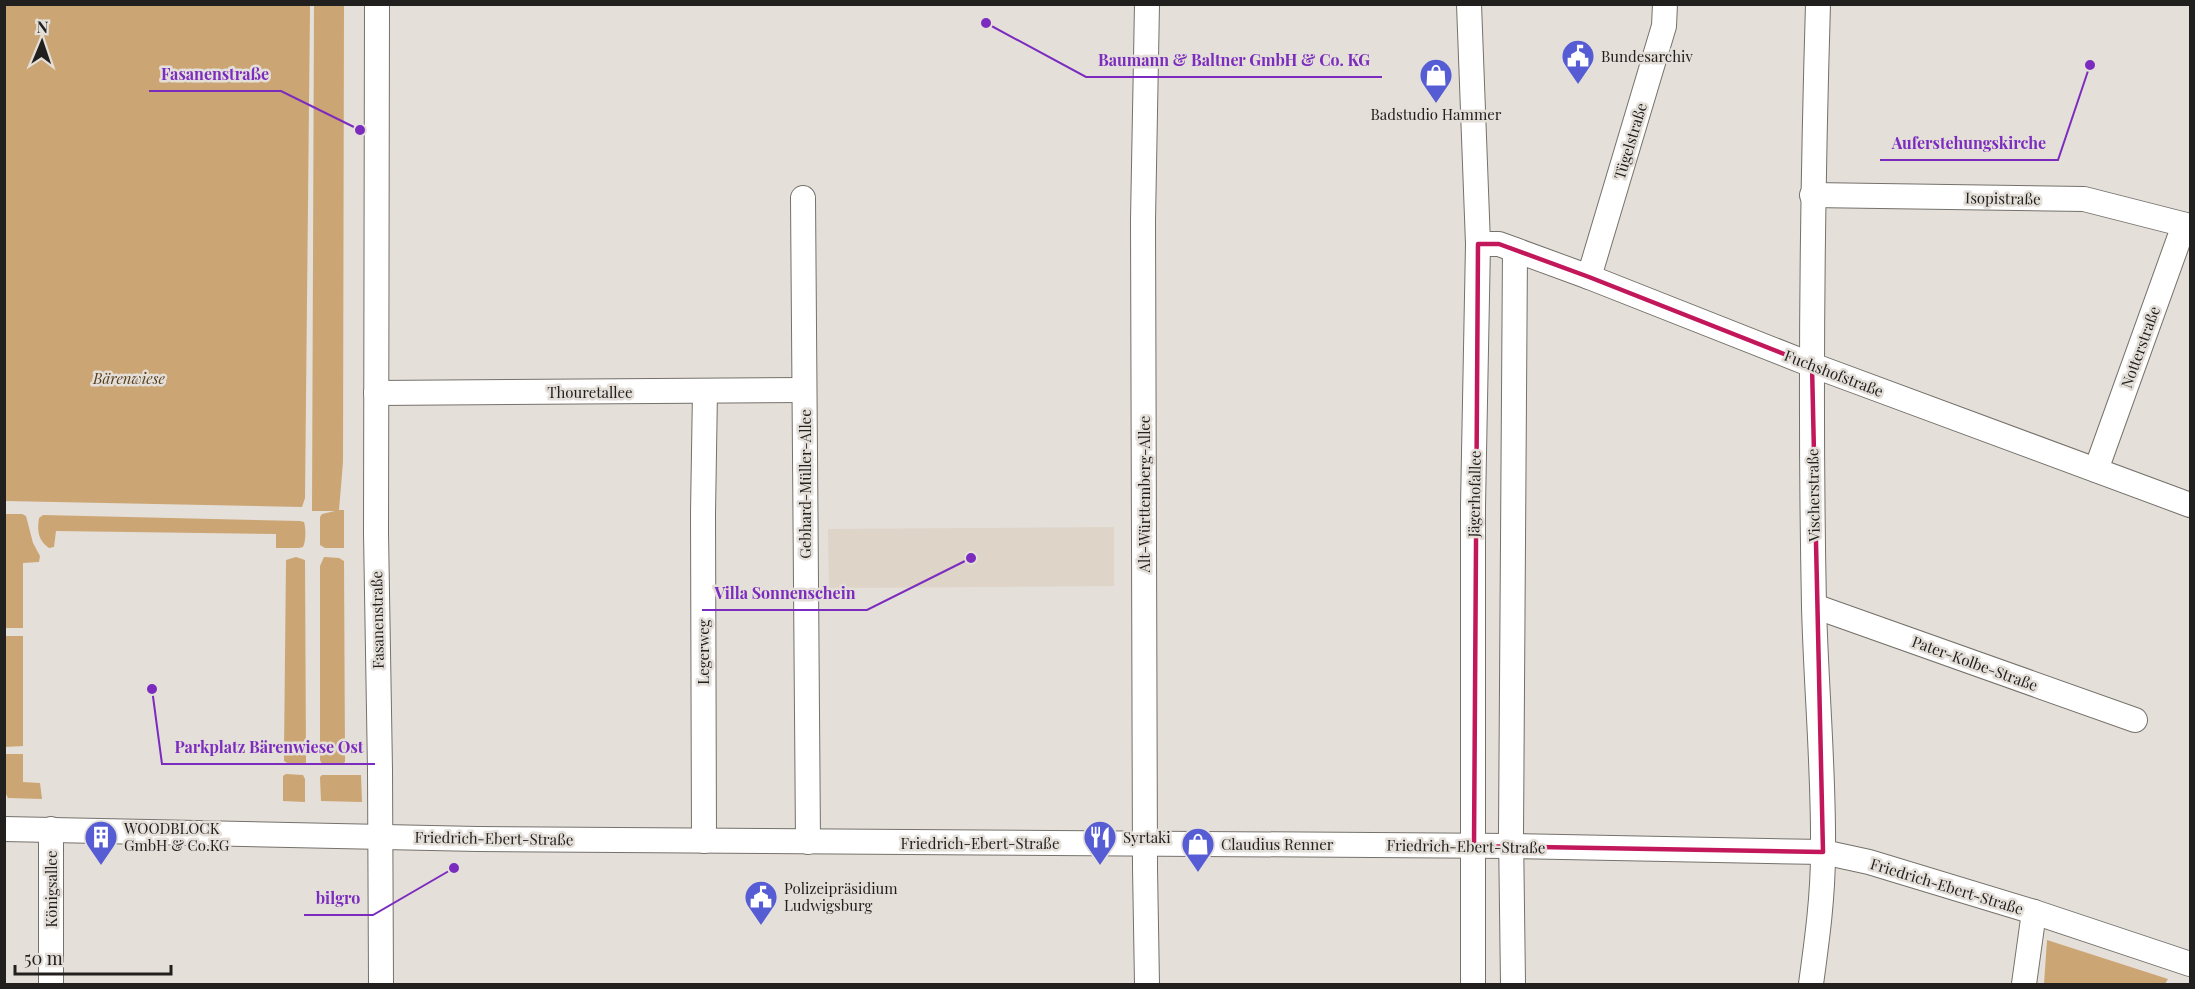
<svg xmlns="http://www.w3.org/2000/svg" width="2195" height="989" font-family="'Playfair Display',serif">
<rect width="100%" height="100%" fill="#e4dfd9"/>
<path fill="#ded4c8" d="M1114,527v59l-285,2 -1,-59z"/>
<g fill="#cca574">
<path d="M4,5h306l-5,493 -3,9 -297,-6z"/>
<path d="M314,5h30l-1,457 -4,48h5v38h-19l-5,-3v-28l2,-3 13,-3h-23z"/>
<path d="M5,514h17l4,2 7,27 7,13 -1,6 -16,1v65h-18z"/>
<path d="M43,515l257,6 4,1c2,7 2,19 -1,25l-4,1h-23v-14l-220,-3 -2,16 -5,1c-11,-8 -12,-17 -10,-30z"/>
<path d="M296,557l9,3 1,202 -3,3 -14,-1 -5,-3v-9l2,-192z"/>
<path d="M324,557l15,1 5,3 1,201 -3,2h-20l-2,-4v-194z"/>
<path d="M5,636h18v110l-18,1z"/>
<path d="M5,754h18v28l17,1 2,16 -34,-1 -3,-6z"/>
<path d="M286,774l17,1 2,4v23l-22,-1v-25z"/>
<path d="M322,775h39l1,27 -41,-1 -1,-24z"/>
<path d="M2047,940l121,39 -3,5h-121z"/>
</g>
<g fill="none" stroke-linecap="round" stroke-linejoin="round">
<defs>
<g id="minor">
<path d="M377,4l-1,529 4,237 1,214"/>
<path d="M1147,4l-4,216 2,648 2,116"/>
<path d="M1469,4l9,240 -5,262v478"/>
<path d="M1812,195l272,4 106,27"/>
<path d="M803,198l5,644"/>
<path d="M1478,244h21l90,33 223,88 378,140"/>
<path d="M1589,277l75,-251 1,-22"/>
<path d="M376,393l428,-3"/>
<path d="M2096,470l88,-245"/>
<path d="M1814,606l321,114"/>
<path d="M4,829l474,10 1033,7 312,6 46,10 165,50 156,52"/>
<path d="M51,829v155"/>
<path d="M704,841l-1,-328 2,-122"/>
<path d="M1513,984l-2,-151 4,-583"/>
<path d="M1811,984c6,-44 12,-87 12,-132 1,-82 -7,-164 -9,-246 -4,-201 -2,-401 4,-602"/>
<path d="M2024,984l10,-72"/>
</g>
</defs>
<use href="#minor" stroke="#75716b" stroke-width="26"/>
<use href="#minor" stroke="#fff" stroke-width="24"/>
</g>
<path fill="none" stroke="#c2185b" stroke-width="4.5" stroke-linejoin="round" d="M1478,244h21l90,33 223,88 11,487 -349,-6z"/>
<defs>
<symbol id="civic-pin" viewBox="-11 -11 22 30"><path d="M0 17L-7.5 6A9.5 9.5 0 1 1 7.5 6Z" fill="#565dd4" stroke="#e4dfd9"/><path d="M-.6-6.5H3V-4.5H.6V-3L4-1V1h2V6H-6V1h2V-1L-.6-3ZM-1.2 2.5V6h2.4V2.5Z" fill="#fff"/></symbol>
<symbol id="shop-pin" viewBox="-11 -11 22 30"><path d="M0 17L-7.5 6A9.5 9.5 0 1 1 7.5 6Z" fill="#565dd4" stroke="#e4dfd9"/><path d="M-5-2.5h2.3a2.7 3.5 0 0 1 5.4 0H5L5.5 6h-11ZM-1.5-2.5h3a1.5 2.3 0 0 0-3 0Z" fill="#fff"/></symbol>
<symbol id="building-pin" viewBox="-11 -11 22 30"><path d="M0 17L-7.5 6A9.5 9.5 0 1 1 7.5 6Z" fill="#565dd4" stroke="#e4dfd9"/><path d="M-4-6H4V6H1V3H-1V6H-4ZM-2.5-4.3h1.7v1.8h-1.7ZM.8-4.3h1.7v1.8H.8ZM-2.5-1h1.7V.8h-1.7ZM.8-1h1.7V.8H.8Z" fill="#fff"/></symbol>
<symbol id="restaurant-pin" viewBox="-11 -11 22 30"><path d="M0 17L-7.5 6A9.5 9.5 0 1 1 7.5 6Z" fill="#565dd4" stroke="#e4dfd9"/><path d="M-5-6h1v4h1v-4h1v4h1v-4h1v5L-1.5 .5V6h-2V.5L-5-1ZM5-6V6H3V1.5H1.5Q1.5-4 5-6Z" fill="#fff"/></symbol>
</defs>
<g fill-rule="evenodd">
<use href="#civic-pin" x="1559" y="37" width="38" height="52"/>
<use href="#shop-pin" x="1417" y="56" width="38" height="52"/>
<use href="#building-pin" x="82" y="818" width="38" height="52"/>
<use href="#restaurant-pin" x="1081" y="818" width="38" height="52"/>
<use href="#shop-pin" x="1179" y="825" width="38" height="52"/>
<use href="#civic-pin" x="742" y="878" width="38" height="52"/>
</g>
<g text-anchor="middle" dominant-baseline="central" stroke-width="5" stroke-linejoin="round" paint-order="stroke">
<g font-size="15" fill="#22201e" stroke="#e4dfd9" text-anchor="start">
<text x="1601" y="56">Bundesarchiv</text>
<text x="1436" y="114" text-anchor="middle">Badstudio Hammer</text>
<text x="124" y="828">WOODBLOCK<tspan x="124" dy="17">GmbH &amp; Co.KG</tspan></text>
<text x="1123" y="837">Syrtaki</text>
<text x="1221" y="844">Claudius Renner</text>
<text x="784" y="888">Polizeipräsidium<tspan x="784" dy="17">Ludwigsburg</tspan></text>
</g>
<g font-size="15" fill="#22201e" stroke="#e4dfd9">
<text transform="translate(1630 141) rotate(-73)">Tügelstraße</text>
<text transform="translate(2003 198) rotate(1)">Isopistraße</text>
<text transform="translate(2140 347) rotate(-70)">Notterstraße</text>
<text transform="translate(1834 373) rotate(21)">Fuchshofstraße</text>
<text x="590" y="392">Thouretallee</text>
<text transform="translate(805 484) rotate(-90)">Gebhard-Müller-Allee</text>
<text transform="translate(1144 494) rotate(-90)">Alt-Württemberg-Allee</text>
<text transform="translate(1474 494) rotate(-89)">Jägerhofallee</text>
<text transform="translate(1813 495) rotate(-91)">Vischerstraße</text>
<text transform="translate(377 620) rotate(-91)">Fasanenstraße</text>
<text transform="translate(703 652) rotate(-90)">Legerweg</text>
<text transform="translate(1975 663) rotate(20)">Pater-Kolbe-Straße</text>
<text transform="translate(494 838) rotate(1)">Friedrich-Ebert-Straße</text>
<text x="980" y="843">Friedrich-Ebert-Straße</text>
<text transform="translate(1466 846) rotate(1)">Friedrich-Ebert-Straße</text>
<text transform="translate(1947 886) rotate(17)">Friedrich-Ebert-Straße</text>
<text transform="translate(51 889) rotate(-90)">Königsallee</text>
</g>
<g font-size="15" font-style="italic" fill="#573d1a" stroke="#e4dfd9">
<text x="129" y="378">Bärenwiese</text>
</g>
</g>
<path fill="none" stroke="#7b2cbf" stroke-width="2" d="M986 23L1086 77H1382M360 130L281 91H149M2090 65L2058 160H1880M971 558L867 610H702M152 689L162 764H375M454 868L373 915H304"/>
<g fill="#7b2cbf" stroke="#e4dfd9" stroke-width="2">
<circle cx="986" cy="23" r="6"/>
<circle cx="360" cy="130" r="6"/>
<circle cx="2090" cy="65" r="6"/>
<circle cx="971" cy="558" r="6"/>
<circle cx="152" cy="689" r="6"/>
<circle cx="454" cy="868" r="6"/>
</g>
<g font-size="16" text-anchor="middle" font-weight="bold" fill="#7b2cbf" stroke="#e4dfd9" stroke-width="5" stroke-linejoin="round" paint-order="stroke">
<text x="1234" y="66">Baumann &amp; Baltner GmbH &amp; Co. KG</text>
<text x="215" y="80">Fasanenstraße</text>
<text x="1969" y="149">Auferstehungskirche</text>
<text x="785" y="599">Villa Sonnenschein</text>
<text x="269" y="753">Parkplatz Bärenwiese Ost</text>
<text x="338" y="904">bilgro</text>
</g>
<rect width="2195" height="989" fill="none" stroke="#22201e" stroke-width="12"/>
<g transform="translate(42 42) rotate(2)" stroke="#e4dfd9" stroke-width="4.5" paint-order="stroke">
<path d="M0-4.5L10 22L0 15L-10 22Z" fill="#22201e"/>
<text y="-9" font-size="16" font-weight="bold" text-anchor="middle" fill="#22201e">N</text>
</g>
<path d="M15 965v9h156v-9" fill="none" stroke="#22201e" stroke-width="3"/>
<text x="24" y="965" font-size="18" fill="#22201e" stroke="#e4dfd9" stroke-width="4.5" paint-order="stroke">50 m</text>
</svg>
